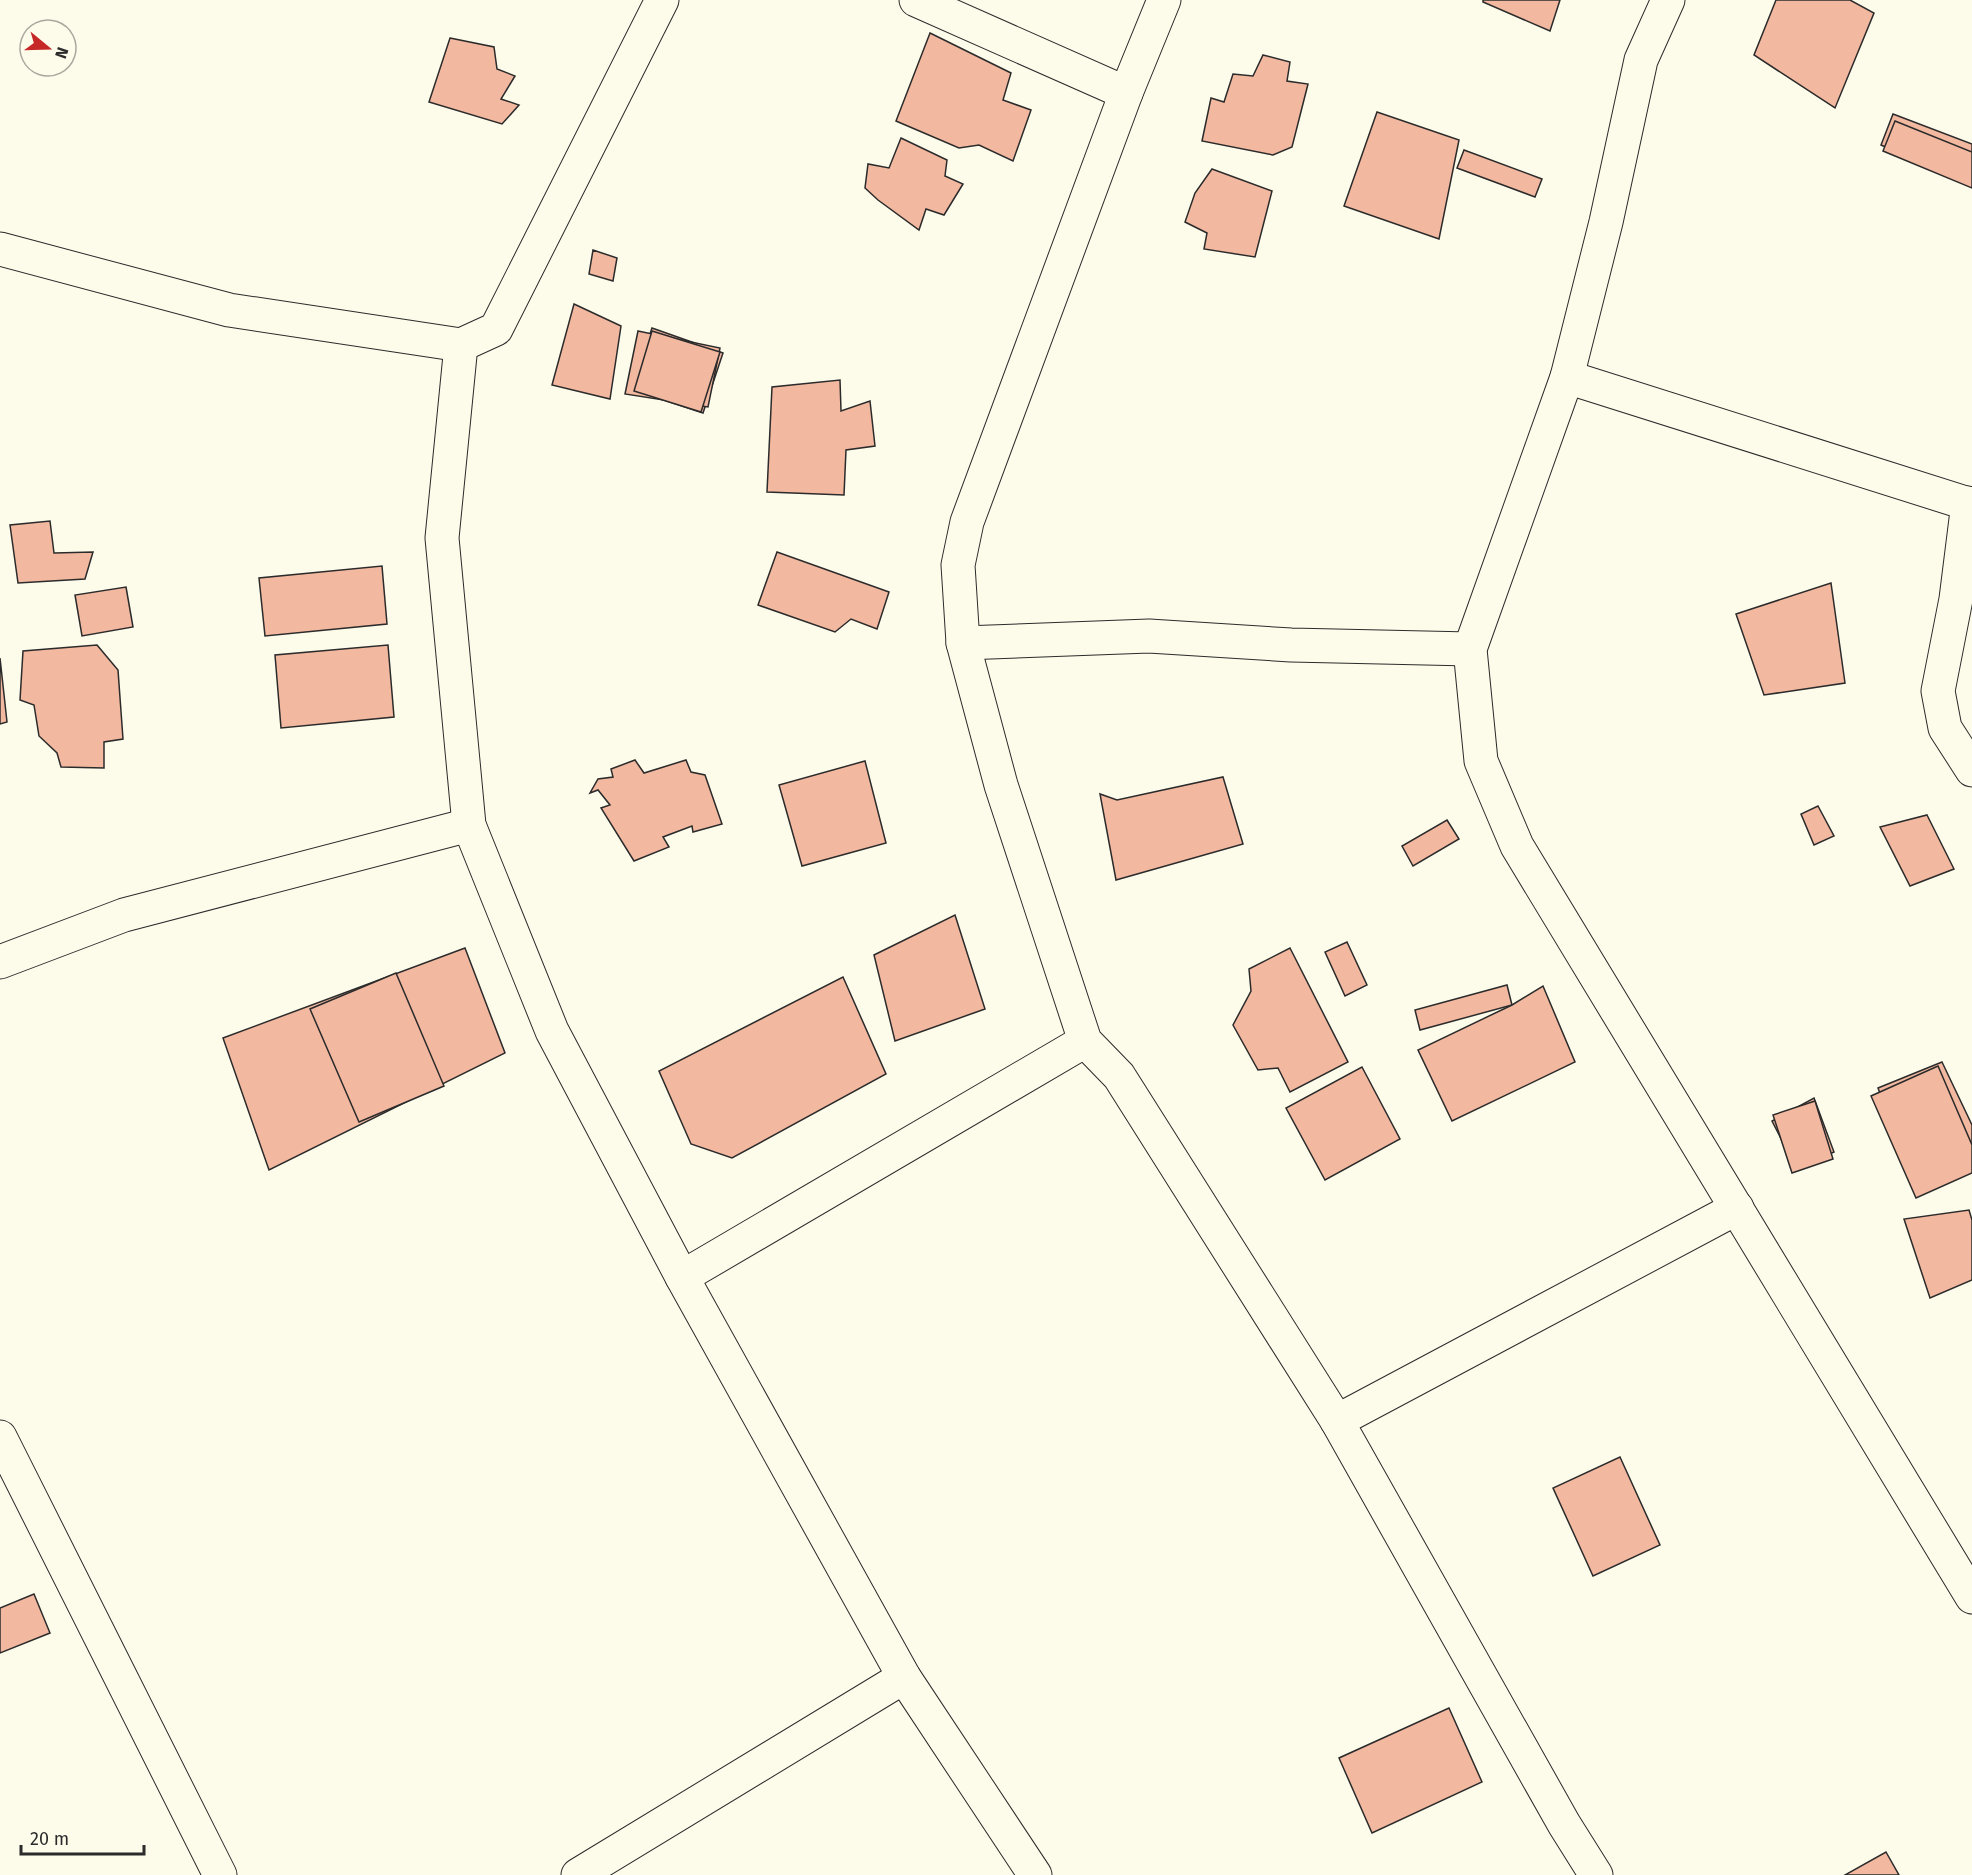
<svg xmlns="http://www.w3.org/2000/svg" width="1972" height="1875" font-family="'Fira Sans',sans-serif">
<rect width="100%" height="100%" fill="#fdfbea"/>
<g fill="#f2b8a0" stroke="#2b2b2b" stroke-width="1.5">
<path d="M1483,0h77l-10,31 -67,-29z"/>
<path d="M1776,0h74l24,13 -39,95 -81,-53z"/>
<path d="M930,33l81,40 -8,27 28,10 -18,51 -34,-16 -20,3 -63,-27z"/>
<path d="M450,38l44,9 3,22 18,7 -14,23 18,6 -17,19 -73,-22z"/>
<path d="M1263,55l27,7 -3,19 21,3 -16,63 -19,8 -71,-14 9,-43 13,4 9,-28 20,2z"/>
<path d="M1377,112l82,28 -20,99 -95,-33z"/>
<path d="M1893,114l79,30v40l-91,-39z"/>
<path d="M1895,121l77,31v36l-89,-37z"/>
<path d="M901,138l46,22 -2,16 18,8 -19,31 -18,-6 -7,21 -41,-30 -13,-12 3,-24 21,4z"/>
<path d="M1464,150l78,29 -7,18 -78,-29z"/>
<path d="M1212,169l60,22 -17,66 -51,-8 3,-16 -22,-11 10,-29z"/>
<path d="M593,250l24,8 -4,23 -24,-7z"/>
<path d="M574,304l47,22 -11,73 -58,-14z"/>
<path d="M652,328l71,25 -20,60 -72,-24z"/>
<path d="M638,331l82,17 -12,59 -83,-13z"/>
<path d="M652,331l68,21 -19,60 -67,-21z"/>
<path d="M840,380l1,31 29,-10 5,45 -29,4 -2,45 -77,-3 5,-105z"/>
<path d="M50,521l4,32 39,-1 -8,27 -67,4 -8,-58z"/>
<path d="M777,552l112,40 -12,37 -26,-10 -16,13 -77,-27z"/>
<path d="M382,566l5,58 -122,12 -6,-58z"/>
<path d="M1831,583l14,100 -81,12 -28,-81z"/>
<path d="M126,587l7,40 -51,9 -7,-41z"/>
<path d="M97,645l21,25 5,69 -19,3v26l-43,-1 -4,-14 -18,-17 -5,-31 -14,-5 3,-49z"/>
<path d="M388,645l6,72 -113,11 -6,-73z"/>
<path d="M0,658l7,64 -7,2z"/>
<path d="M635,760l9,13 42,-13 5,12 14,3 17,49 -29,8 -1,-6 -29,11 6,10 -35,14 -33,-53 9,-3 -12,-15 -8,3 8,-14 15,-2 -2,-8z"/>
<path d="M865,761l21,82 -84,23 -23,-81z"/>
<path d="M1223,777l20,67 -127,36 -16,-86 17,6z"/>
<path d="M1818,806l16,30 -20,9 -13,-31z"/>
<path d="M1927,815l27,54 -44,17 -30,-59z"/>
<path d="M1447,820l12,19 -46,27 -11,-20z"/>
<path d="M955,915l30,94 -90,32 -21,-86z"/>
<path d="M1347,942l20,43 -22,11 -20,-44z"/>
<path d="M465,948l40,105 -236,117 -46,-132z"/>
<path d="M1290,948l58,114 -58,30 -12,-24 -20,2 -25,-45 18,-34 -2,-22z"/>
<path d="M396,973l48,113 -85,36 -49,-113z"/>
<path d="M843,977l43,97 -154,84 -41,-14 -32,-73z"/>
<path d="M1507,985l5,20 -92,25 -5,-20z"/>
<path d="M1543,986l32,76 -123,59 -34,-71 94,-45z"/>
<path d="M1942,1062l30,63v40l-57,24 -37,-101z"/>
<path d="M1938,1066l34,79v28l-56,25 -45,-102z"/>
<path d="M1362,1067l38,72 -75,41 -39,-72z"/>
<path d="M1814,1098l20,54 -38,16 -24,-47z"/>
<path d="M1815,1101l18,58 -41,14 -19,-58z"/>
<path d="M1969,1210l3,10v60l-42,18 -26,-79z"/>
<path d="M1620,1457l40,88 -67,31 -40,-88z"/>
<path d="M34,1594l16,39 -50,20v-45z"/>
<path d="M1449,1708l33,74 -110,51 -33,-75z"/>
<path d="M1886,1852l13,23h-54z"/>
</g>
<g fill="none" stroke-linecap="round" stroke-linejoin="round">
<defs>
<g id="minor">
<path d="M662,0l-166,329 -35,16 -19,193 27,287 83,206 130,246 222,400 131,198"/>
<path d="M916,0l210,93"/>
<path d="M1164,0l-38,93 -159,429 -9,43 5,78 38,142 84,256 34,35 218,345 227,403 32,51"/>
<path d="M1668,0l-27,60 -35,162 -39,155 -97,272 11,112 36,85 455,751"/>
<path d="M0,249l229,61 232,35"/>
<path d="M1567,377l405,128"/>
<path d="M1968,503l-12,96 -18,92 7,37 27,42"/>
<path d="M963,643l186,-7 142,9 179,4"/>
<path d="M0,962l124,-47 345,-90"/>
<path d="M682,1277l403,-236"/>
<path d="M1337,1421l400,-213"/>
<path d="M0,1437l220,438"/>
<path d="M578,1875l326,-198"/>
</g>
</defs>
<use href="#minor" stroke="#2b2b2b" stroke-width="35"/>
<use href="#minor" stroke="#fdfbea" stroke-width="33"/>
</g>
<g transform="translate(48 48) rotate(109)"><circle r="28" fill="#fdfbea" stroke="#a9a89e" stroke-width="1.5"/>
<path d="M0-4.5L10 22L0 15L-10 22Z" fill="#c62828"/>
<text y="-9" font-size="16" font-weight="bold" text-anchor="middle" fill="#2b2b2b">N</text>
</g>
<path d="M21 1845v9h123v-9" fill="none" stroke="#2b2b2b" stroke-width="3"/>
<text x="30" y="1845" font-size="18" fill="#2b2b2b" stroke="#fdfbea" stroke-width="4.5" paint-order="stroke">20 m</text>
</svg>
